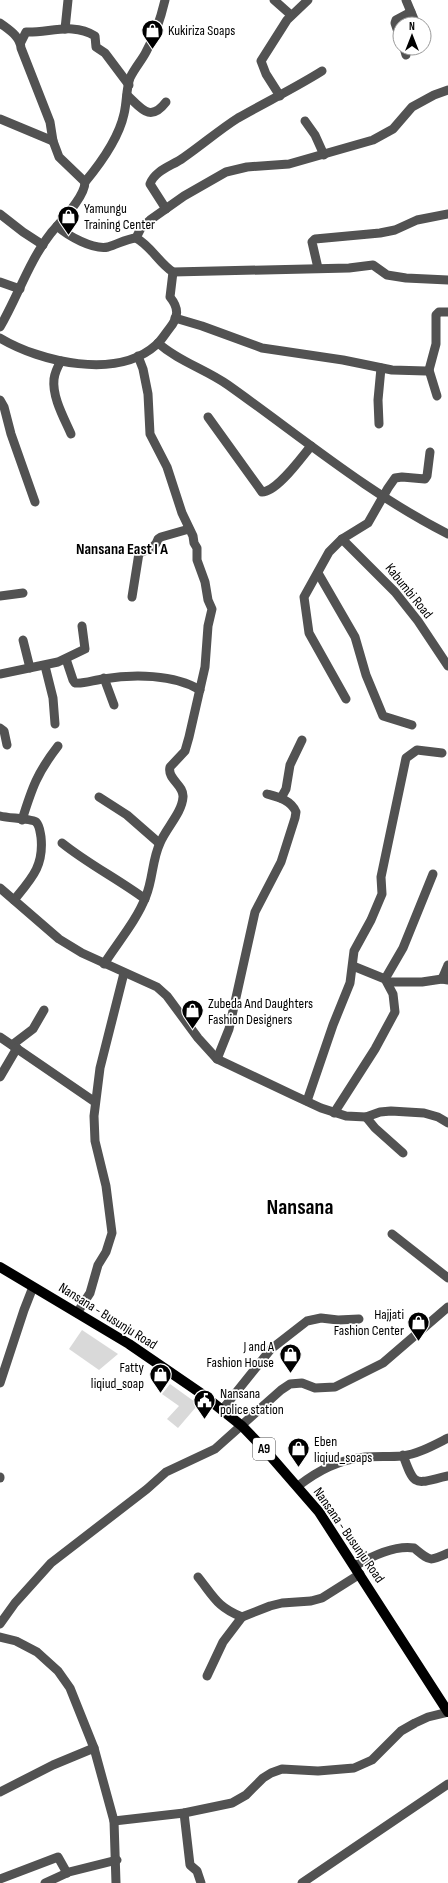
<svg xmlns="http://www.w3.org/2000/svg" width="448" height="1883" font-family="'Sofia Sans Condensed',sans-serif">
<rect width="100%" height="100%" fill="#fff"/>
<g fill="#d9d9d9">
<path d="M82,1330l36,24 -19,16 -30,-21z"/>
<path d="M170,1384l25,18 1,5 -18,21 -11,-9 12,-13 -17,-12z"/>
</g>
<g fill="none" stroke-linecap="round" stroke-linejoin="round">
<g stroke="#525252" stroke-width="9">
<path d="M274,0l17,15"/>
<path d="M406,0l10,24"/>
<path d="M0,23c9,7 20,13 21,25l29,74 3,19 6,16 26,25"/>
<path d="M65,29l3,-29"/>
<path d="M400,38l-5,-15 1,-3 15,-8"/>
<path d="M424,38l1,1"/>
<path d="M21,42l5,-10c23,1 47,-10 69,4l1,11 9,6 24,32"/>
<path d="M404,48l2,7"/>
<path d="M127,95c14,13 23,28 39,7"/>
<path d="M280,96l-14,-22 -5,-13 26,-41 21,-20"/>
<path d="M0,119l53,22"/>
<path d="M305,121l10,14 9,20"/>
<path d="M166,209l-16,-25c5,-14 22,-18 33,-26 19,-13 36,-28 55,-40 28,-16 57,-30 84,-47"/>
<path d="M0,214l23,18 20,13"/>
<path d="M57,226c11,10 36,24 51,21 10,-3 18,-8 28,-9 15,8 23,25 37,34l176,-4 24,-3 14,10 19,3 42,2"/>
<path d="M136,238l5,-10 9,-8 34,-24 42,-24 21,-5 42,-3 84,-24 20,-11 19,-22 22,-12 14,-5"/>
<path d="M318,268l-6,-26 3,-3 65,-6 15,-3 22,-10 31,-6"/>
<path d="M0,282l20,7"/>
<path d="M175,318l27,8 60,22 81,12 49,10 34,1 3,-1 7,-26v-29l3,-3h9"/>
<path d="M0,327c18,-31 29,-66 51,-94 10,-12 34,-36 34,-51 15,-18 34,-45 39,-68 3,-12 2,-25 6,-36 4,-9 12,-18 16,-26 9,-16 15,-35 19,-52"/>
<path d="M0,338c40,24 117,42 156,7 5,-4 9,-11 13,-16 10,-12 10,-21 1,-32l3,-25"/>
<path d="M158,343c20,18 47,26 70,42 72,51 141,109 220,149"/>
<path d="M61,361c-3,5 -6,11 -7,18 -2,18 10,39 17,55"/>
<path d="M429,370l8,26"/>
<path d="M0,400l4,7 7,27 24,68"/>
<path d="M208,417l54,75c15,0 39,-34 49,-46"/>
<path d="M379,424l-1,-24 3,-32"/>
<path d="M342,539l53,53 23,29 30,45"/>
<path d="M318,573l37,64 11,38 17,41 29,9"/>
<path d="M0,596l23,-3"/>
<path d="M132,597l7,-44c8,-3 17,-5 19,-14l3,-2 28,-8"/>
<path d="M23,640l7,28"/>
<path d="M66,659l7,21 2,3c9,1 19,-3 28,-4 30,-5 71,-5 97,11"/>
<path d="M45,666l8,32 2,26"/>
<path d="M0,674l58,-12 27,-13 -3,-23"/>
<path d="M104,678l10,27"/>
<path d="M346,699l-37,-66 -5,-36 25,-45 13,-13 26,-16 20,-35 7,-10 7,-1 23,2 2,-3 3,-24"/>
<path d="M0,728l4,3 3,14"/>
<path d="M99,797l28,18 32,28"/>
<path d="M281,798l5,-9 4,-24 12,-25"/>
<path d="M0,816c8,2 33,3 36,6 4,4 4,10 5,15 3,29 -9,41 -27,63"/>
<path d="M22,820c10,-32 15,-47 36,-74"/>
<path d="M62,843c26,21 56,36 83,56"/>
<path d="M0,888l59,51 23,14 75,34 10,9 31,42 19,21 76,36 28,13 25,8 20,1 14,-5 11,-1 33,2 14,4 10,6"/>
<path d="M104,964c14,-22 33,-44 42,-68 7,-17 6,-36 14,-53 6,-15 22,-30 23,-46 1,-12 -16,-18 -13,-30l15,-16 4,-14 16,-70 3,-41 4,-17 -4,-9 -3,-18 -8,-22v-12l-3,-5 -1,-7 -11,-23 -15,-46 -17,-33 -2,-40 -5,-25 -5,-13"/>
<path d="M385,979l18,-31 30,-74"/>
<path d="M442,979l6,-14"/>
<path d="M388,982h34l20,-3 6,1"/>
<path d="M0,1037l95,65"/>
<path d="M12,1045l21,-16 11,-19"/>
<path d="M217,1059l12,-30 26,-117 26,-50 14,-44 1,-6c-5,-12 -18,-15 -29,-18"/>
<path d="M0,1077l17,-29"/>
<path d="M307,1101l26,-76 17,-42 4,-32 17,-31 11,-26 -1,-17 25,-119 11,-8 25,3"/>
<path d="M334,1113l41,-64 20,-37 -2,-18 -8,-15 -32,-13"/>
<path d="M366,1117l9,11 28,25"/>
<path d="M392,1234l56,44"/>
<path d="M77,1313l13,-20 8,-28 8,-13 6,-19 -6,-47 -11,-45 -1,-25 6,-48 24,-95"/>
<path d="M0,1383l24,-73 9,-23"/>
<path d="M222,1410l49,-61 36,-28 14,-3 17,2 21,-1"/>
<path d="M403,1455c12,34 12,28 45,21"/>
<path d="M0,1477v1"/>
<path d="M298,1486c21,-16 40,-26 67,-29 12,-1 25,0 37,-1 16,-2 32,-11 46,-18"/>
<path d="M355,1566c17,-10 39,-21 59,-18 16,13 15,14 34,5"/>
<path d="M198,1577c16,20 19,30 44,40l28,-11 12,-3 29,-2 11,-3 38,-24"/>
<path d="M0,1624l15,-21 36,-40 96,-74 19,-17 49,-23 66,-59 9,-6 12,-1 13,5 20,-1 48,-24 65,-56"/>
<path d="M0,1637l16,4 21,11 21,19 12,17 24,60 20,73 2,62"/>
<path d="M207,1676l16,-34 19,-25"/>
<path d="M0,1792l53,-27 41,-17"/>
<path d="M184,1813l6,52 7,6 4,12"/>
<path d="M114,1821l70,-8 48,-10 14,-8 17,-17 8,-5 11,-4 36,2 36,-3 18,-8 29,-29 14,-8 13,-6 20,-5"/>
<path d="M0,1879l58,-22 9,16"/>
<path d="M45,1883l24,-11 48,-12"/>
<path d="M302,1883l146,-99"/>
</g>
<path stroke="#000" stroke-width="10" d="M0,1267l129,77 73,50 40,32 24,25 53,61 129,200"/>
</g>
<defs>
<symbol id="shop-pin" viewBox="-11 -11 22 30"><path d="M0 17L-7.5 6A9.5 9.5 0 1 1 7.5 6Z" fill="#000" stroke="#fff"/><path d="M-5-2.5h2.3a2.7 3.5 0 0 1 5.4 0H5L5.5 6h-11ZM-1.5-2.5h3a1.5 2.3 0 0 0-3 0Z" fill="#fff"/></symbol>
<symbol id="civic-pin" viewBox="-11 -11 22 30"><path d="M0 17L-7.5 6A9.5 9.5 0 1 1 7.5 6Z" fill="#000" stroke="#fff"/><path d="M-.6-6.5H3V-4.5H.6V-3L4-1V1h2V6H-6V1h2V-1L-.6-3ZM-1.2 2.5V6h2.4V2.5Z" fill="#fff"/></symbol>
</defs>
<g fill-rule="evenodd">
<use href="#shop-pin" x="140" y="18" width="25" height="34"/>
<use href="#shop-pin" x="56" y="204" width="25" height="34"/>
<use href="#shop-pin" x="180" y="998" width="25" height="34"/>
<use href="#shop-pin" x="406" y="1310" width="25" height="34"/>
<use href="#shop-pin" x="278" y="1342" width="25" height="34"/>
<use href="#shop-pin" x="148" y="1362" width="25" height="34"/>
<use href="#civic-pin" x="192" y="1388" width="25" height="34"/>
<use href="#shop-pin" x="286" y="1436" width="25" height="34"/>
</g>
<g text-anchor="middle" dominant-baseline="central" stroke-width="3.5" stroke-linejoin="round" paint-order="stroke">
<rect fill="#fff" stroke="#4c4c4c" stroke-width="1" x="253" y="1438" width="22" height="22" rx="3"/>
<g font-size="13" font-weight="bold" fill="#000">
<text x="264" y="1449">A9</text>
</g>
<g font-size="14" fill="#000" stroke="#fff" text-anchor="start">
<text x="168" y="30">Kukiriza Soaps</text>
<text x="84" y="208">Yamungu<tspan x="84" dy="16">Training Center</tspan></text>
<text x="208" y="1003">Zubeda And Daughters<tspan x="208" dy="16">Fashion Designers</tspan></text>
<text x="404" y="1314" text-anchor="end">Hajjati<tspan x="404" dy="16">Fashion Center</tspan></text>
<text x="274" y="1346" text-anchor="end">J and A<tspan x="274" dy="16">Fashion House</tspan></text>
<text x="144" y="1367" text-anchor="end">Fatty<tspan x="144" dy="16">liqiud_soap</tspan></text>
<text x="220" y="1393">Nansana<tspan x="220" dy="16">police station</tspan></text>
<text x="314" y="1441">Eben<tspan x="314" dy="16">liqiud_soaps</tspan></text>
</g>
<g font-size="14" fill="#000" stroke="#fff">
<text transform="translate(409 591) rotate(51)">Kabumbi Road</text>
<text transform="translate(108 1316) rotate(32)">Nansana - Busunju Road</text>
<text transform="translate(349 1535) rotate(55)">Nansana - Busunju Road</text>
</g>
<g font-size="16" font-weight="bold" fill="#000" stroke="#fff">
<text x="122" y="549">Nansana East I A</text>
</g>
<g font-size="22" font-weight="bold" fill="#000" stroke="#fff">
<text x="300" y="1207">Nansana</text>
</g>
</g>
<g transform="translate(412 36)"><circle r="19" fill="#ffffff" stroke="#999999"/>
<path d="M0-3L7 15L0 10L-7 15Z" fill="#000000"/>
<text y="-6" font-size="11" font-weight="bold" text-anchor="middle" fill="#000000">N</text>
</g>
</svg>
